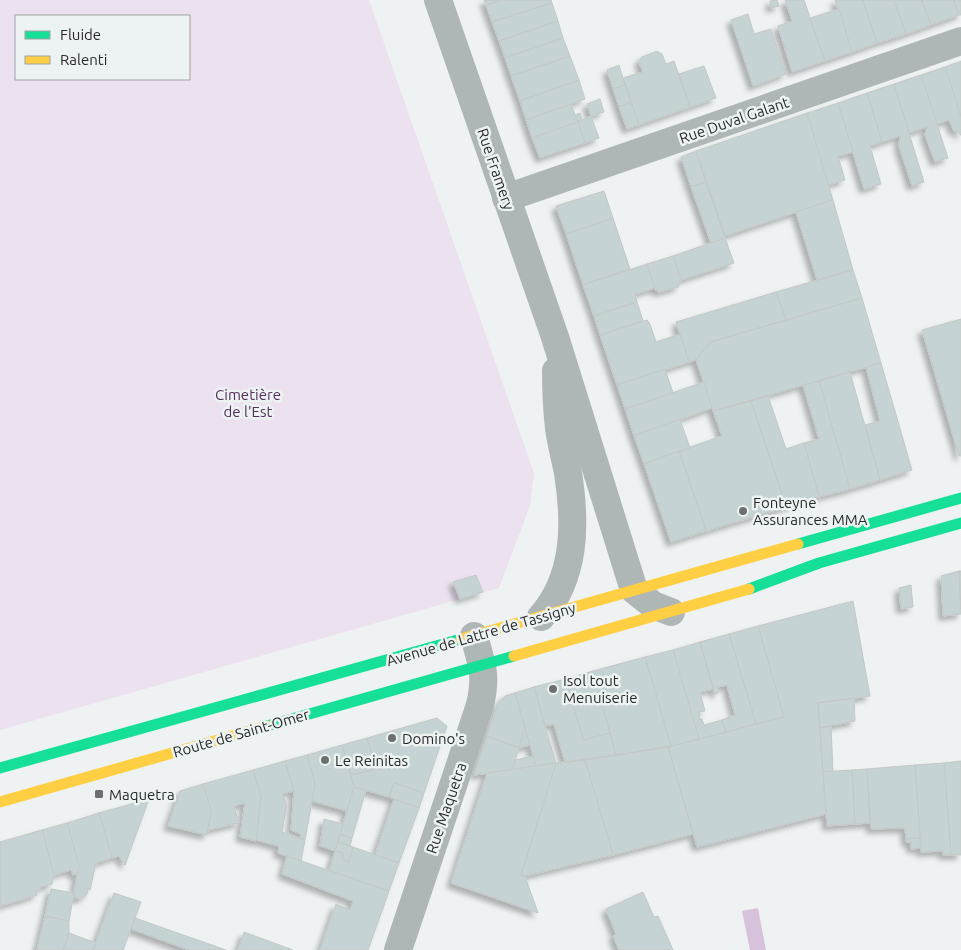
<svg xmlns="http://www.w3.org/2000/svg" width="961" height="950" font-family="Ubuntu,sans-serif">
<defs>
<filter id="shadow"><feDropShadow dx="-4.5" dy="4.5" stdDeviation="2.5" flood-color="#0004"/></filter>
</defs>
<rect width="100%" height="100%" fill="#eef2f2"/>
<path fill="#ece1ef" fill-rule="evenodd" d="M0,0h369l165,473 -4,33 -31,82 -499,142zM16,16h173v63h-173z"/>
<path fill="#d8c2db" d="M758,908l8,42h-16l-8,-39z"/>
<g fill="#c5d3d4" stroke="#c4c7c7" filter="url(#shadow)">
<path d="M484,0h19l-17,5z"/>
<path d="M503,0h48l1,3 -60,19 -6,-17z"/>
<path d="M777,0l2,6 -8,2 -1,-7z"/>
<path d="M785,0h19l21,61 -33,11 -14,-46 14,-5z"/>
<path d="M835,0h28l14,43 -25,9z"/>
<path d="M863,0h31l12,34 -29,9z"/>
<path d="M894,0h28l9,25 -25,9z"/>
<path d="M922,0h32l5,15 -28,10z"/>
<path d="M954,0h7v15h-2z"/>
<path d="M552,3l6,18 -59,20 -7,-19z"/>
<path d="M839,9l13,43 -27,9 -15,-43z"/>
<path d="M748,14l6,20 17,-5 15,45 -33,12 -22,-66z"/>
<path d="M558,21l5,17 -58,20 -6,-17z"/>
<path d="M563,38l7,18 -59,20 -6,-18z"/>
<path d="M657,51l5,3 4,10 8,-3 16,46 -51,18 -16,-47 20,-6 -4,-10 3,-5z"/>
<path d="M570,56l9,24 -59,21 -9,-25z"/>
<path d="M961,61v56l-16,-50z"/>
<path d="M619,65l6,20 -12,4 -6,-19z"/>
<path d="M704,66l12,32 -26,9 -11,-33z"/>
<path d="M945,67l16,50v18h-1l-3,-5 -3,1 -5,-11 -12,4 -16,-49z"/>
<path d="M921,75l27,83 -13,4 -10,-27 2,-8 -18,6 -15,-49z"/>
<path d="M579,80l6,19 -59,21 -6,-19z"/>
<path d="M894,84l30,98 -12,4 -13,-40 1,-10 -18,6 -15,-49z"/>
<path d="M625,85l6,17 -12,5 -6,-18z"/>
<path d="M867,93l15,49 -12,4 11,38 -17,5 -26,-86z"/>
<path d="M600,99l4,13 -13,4 -4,-12z"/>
<path d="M631,102l8,23 -12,4 -8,-22z"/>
<path d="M838,103l15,49 -15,4 7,24 -17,5 -21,-72z"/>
<path d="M571,104l7,18 -46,16 -6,-18z"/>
<path d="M580,113l2,7 -4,2 -3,-7z"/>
<path d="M807,113l26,87 -108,36 -29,-85z"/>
<path d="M591,116l8,22 -14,5 -7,-21z"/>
<path d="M578,122l7,21 -45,15 -8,-20z"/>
<path d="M696,151l10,31 -15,5 -10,-30z"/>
<path d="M706,182l19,56 -14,5 -20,-56z"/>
<path d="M604,191l9,27 -47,16 -10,-28z"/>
<path d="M833,200l20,70 -36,10 -21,-68z"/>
<path d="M613,218l17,51 -47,16 -17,-51z"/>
<path d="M725,238l9,25 -53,17 -8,-24z"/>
<path d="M673,256l8,24 -3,7 -19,5 -6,-4h2l-8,-24z"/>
<path d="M647,264l8,24 -20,6 2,8 -43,14 -11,-31z"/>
<path d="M853,270l9,28 -76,22 -10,-28z"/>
<path d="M776,292l10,28 -75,22 -15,18 -7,2 -13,-40z"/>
<path d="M862,298l19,65 -168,48 -17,-51 15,-18z"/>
<path d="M637,302l6,19 -43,14 -6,-19z"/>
<path d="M961,319v137h-2l-37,-126z"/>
<path d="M647,320l3,4 6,18 24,-8 9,28 -72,23 -17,-50z"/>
<path d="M881,363l31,107 -32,10 -15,-55 15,-4 -14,-54z"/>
<path d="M665,369l8,24 -48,16 -8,-24z"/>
<path d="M850,372l30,108 -30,9 -31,-108z"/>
<path d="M819,381l31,108 -31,8 -15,-54 15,-4 -16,-54z"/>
<path d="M704,382l8,26 -78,28 -9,-27z"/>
<path d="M768,396l18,53 18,-6 15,54 -33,10 -35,-106z"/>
<path d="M751,401l35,106 -80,24 -27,-80 43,-15 -9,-25z"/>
<path d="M680,419l10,29 -46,16 -10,-28z"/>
<path d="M679,451l27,80 -35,11 -27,-78z"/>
<path d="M959,571l2,43 -18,2 -2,-40z"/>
<path d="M959,571h2v38z"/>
<path d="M476,575l7,17 -23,7 -7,-17z"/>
<path d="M911,585l2,22 -12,2 -2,-21z"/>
<path d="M853,601l17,95 -52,7 8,111 -129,33 -29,-100 116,-30 -26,-91z"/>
<path d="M758,626l26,91 -28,7 -27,-90z"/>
<path d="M729,634l27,90 -30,8 -4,-12 13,-5 -8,-30 -9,2 1,5 -4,2 -15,-52z"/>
<path d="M700,642l13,47 -13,3 5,19 -6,1 1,7h2l2,6 18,-5 4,12 -27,7 -26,-89z"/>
<path d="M673,650l26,89 -28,7 -26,-89z"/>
<path d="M645,657l26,89 -55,9 -23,-84z"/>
<path d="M593,671l17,62 -27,7 -17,-61z"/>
<path d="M566,679l17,61 27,-7 6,22 -51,7 -11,-38 -9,2 -11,-39z"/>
<path d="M534,687l11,39 11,37 -20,3 -6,-21 -15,-52z"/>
<path d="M515,693l11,39 -3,1 -4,15 -32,-12 11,-32 7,-8z"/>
<path d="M854,698l1,23 -35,7 -2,-25z"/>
<path d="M437,718l10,8 -23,67 -30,-10 -5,14 -35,-10 -3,-12 25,-6 -9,-31z"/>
<path d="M831,726l2,46h-10l-3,-44z"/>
<path d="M526,732l4,13 -11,3 4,-15z"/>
<path d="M487,736l32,12 -7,22 -38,5z"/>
<path d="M367,738l9,31 -25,6 -9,-30z"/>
<path d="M342,745l12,42 -7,24 -35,-10 3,-17 -8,-29z"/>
<path d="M668,747l25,87 -80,21 -28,-95z"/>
<path d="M307,755l8,29 -10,56 -4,-2v-4l-10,-4 3,-39 -9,-30z"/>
<path d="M533,756l3,10 -24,4 3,-10z"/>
<path d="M585,760l28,95 -88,21 -4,-1 35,-112z"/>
<path d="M285,761l9,30 -12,3 5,10 -5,28 23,8 -4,21 -23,-8 1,-7 -23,-6 5,-43 -8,-27z"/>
<path d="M961,761v94h-10l-7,-92z"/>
<path d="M556,763l-35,112 4,1 13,37 -87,-30 36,-110z"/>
<path d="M944,763l7,92h-8v-4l-22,1 -6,-87z"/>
<path d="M915,765l5,73 -14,1 -1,-11 -34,1 -4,-60z"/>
<path d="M867,769l3,54 -15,1 -3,-54z"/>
<path d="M253,770l8,27 -5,44 -16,-4 5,-34 -11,3 5,17 -31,7 3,-19 -8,-27z"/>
<path d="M852,770l3,54 -28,2 -4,-54z"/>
<path d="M394,783l30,10 -5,15 -30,-11z"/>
<path d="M203,784l8,27 -4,24 -39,-9 12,-35z"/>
<path d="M354,787l12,3 -14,48 -12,-4z"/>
<path d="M149,799l-24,66 -6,-9 -7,2 -13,-45z"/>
<path d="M394,799l25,9 -20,55 -24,-8z"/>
<path d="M99,813l13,45 -16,5 -6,27 -2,-1 -1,5 -6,5 -8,-2 6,-32 -12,-42z"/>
<path d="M324,819l19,5 -8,27 -15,-5z"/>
<path d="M67,823l12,42 -1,8 -5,2 -2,-5 -17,5 -12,-45z"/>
<path d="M42,830l12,45 -2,9 -12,3 1,3 -5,1 1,4 -37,11v-64z"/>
<path d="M340,834l12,4 -2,8 -12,-4z"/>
<path d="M920,838l1,10 -10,1v-7h-5v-3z"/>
<path d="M338,842l15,5 -4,15 -7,-3 1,-6 -8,-2z"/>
<path d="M353,847l46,16 -10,28 -60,-20 6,-20 8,2 -1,6 7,3z"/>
<path d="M287,856l102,35 -21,59h-48l16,-46 14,6 3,-9 -71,-27z"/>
<path d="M51,889l23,4 -5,28 -24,-5z"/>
<path d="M643,892l11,25 4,-1 15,34h-54l-6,-14 3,-2 -10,-25z"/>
<path d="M114,893l27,9 -18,48h-30z"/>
<path d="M45,916l24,5v12l-6,17h-26z"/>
<path d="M135,918l91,32h-37l-58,-21z"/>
<path d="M244,932l49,18h-55z"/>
<path d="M69,933l27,10 -3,7h-30z"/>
</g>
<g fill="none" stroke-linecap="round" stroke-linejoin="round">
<g stroke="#aeb6b6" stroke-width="28">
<path d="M438,0l117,337 79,253 19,15 18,7"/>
<path d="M506,198l455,-157"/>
<path d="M541,617c35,-40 35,-93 27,-144 -3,-15 -7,-30 -9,-45 -2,-18 -3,-38 -3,-57"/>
<path d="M398,950l82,-245c7,-30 2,-40 -6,-69"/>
</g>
<g stroke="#16e098" stroke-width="11">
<path d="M798,544l163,-46"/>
<path d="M749,589l70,-26 142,-40"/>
<path d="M267,726l247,-70"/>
<path d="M0,768l461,-129"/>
</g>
<g stroke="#ffcf43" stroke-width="11">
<path d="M461,639l337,-95"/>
<path d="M514,656l235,-67"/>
<path d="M0,802l267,-76"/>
</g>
</g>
<g fill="#6d7070" stroke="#edf3f3" stroke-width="2">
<circle cx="743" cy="511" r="5"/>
<circle cx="553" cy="689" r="5"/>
<circle cx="392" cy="738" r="5"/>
<circle cx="325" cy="760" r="5"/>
<rect x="94" y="789" width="10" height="10" rx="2.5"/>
</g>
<g text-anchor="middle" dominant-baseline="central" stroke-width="5" stroke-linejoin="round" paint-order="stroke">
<g font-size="15" fill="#282a2a" stroke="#edf3f3">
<text transform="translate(734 120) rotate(-19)">Rue Duval Galant</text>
<text transform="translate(496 169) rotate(71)">Rue Framery</text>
<text transform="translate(481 634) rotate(-16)">Avenue de Lattre de Tassigny</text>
<text transform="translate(241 733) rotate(-16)">Route de Saint-Omer</text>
<text transform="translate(446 808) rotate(-71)">Rue Maquetra</text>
</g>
<g font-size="15" fill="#562d5b" stroke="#edf3f3">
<text x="248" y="394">Cimetière<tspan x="248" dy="17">de l'Est</tspan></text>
</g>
<g font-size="15" fill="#282a2a" stroke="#edf3f3" text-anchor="start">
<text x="753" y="502">Fonteyne<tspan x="753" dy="17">Assurances MMA</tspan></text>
<text x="563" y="680">Isol tout<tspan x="563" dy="17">Menuiserie</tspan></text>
<text x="402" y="738">Domino's</text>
<text x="335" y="760">Le Reinitas</text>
<text x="109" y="794">Maquetra</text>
</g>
</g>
<rect x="15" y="15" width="175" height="65" fill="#edf3f3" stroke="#9ea3a3"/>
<rect x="25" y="31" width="25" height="8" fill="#16e098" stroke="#9ea3a3"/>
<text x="60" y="40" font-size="15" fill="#282a2a">Fluide</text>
<rect x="25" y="56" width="25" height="8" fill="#ffcf43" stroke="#9ea3a3"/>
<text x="60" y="65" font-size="15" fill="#282a2a">Ralenti</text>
</svg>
